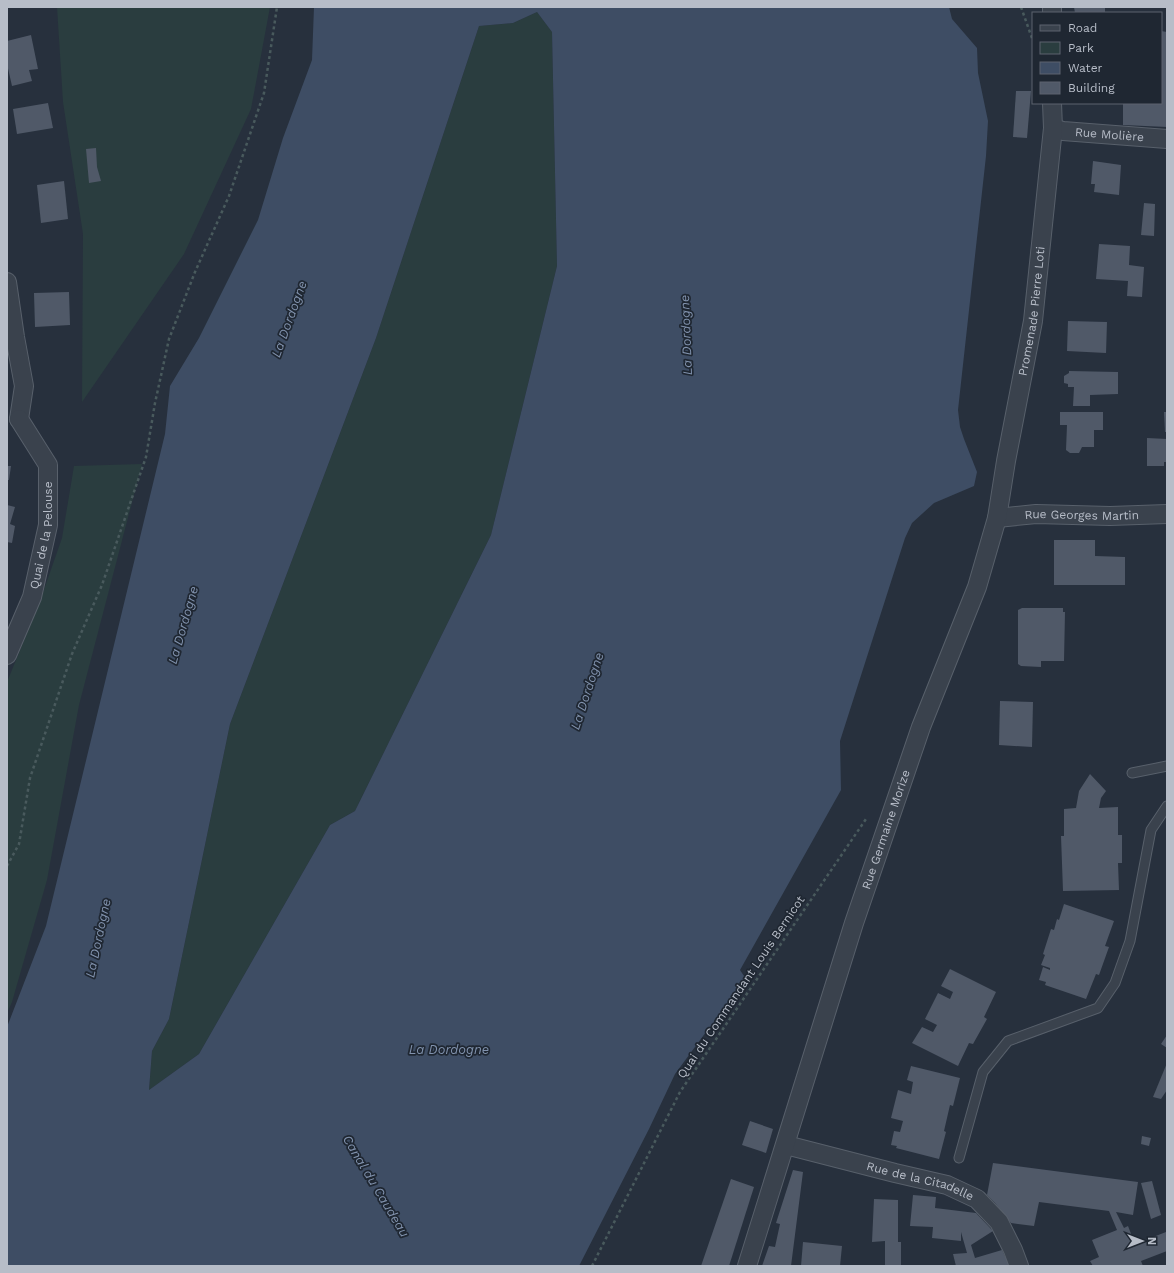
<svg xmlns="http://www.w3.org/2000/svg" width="1174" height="1273" font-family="'Work Sans',sans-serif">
<rect width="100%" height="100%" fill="#27303d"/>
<g fill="#2a3d3f">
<path d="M57,7h213l-19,102 -67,145 -102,148 1,-168 -20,-132z"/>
<path d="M537,12l15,20 5,234 -66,269 -136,276 -25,14 -131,229 -50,36 3,-39 17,-32 61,-295 146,-386 103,-312 34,-3z"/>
<path d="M142,464l-63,241 -32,175 -35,122 -5,11v-331l32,-78 23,-66 12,-72z"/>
</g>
<path fill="#3e4d64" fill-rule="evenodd" d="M314,7h635l3,12 25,29 1,25 10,48 -2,35 -28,254 2,17 4,12 13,33 -3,14 -40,17 -22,20 -7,15 -65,203 1,49 -101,180 8,12 -42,50 -31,42 -26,55 -70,137h-572v-239l39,-101 119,-492 5,-48 29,-48 59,-118 25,-82 29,-78zM537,12l15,20 5,234 -66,269 -136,276 -25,14 -131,229 -50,36 3,-39 17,-32 61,-295 146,-386 103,-312 34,-3z"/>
<g fill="#505968">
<path d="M1074,7h31v6h-30z"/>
<path d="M1161,31l6,1v95l-44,-2v-22h38z"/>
<path d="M31,35l7,34 -9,1 3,11 -20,5 -5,-22v-23z"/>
<path d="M1016,91h15l-4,47 -14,-1z"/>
<path d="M48,103l5,25 -36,6 -4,-25z"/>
<path d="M96,148l1,19 4,14 -12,2 -3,-34z"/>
<path d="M1093,161l28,4 -2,30 -25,-3 1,-8h-4z"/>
<path d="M64,181l4,38 -27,4 -4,-38z"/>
<path d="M1144,203l11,1 -1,32 -13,-1z"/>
<path d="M1099,244l31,2 -1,19 15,2 -2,30 -15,-1 1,-15 -32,-2z"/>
<path d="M69,292l1,33 -35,2 -1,-34z"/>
<path d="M1068,321l39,1 -1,31 -39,-2z"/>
<path d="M1069,371l49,1v22l-28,1v11h-17l1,-19h-6v-3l-4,-1v-7l5,-3z"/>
<path d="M1060,412h43v18h-9v17h-12l-3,6h-9l-4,-3 1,-25h-7z"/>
<path d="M1164,412h3v20h-2z"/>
<path d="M1147,438l20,1v23h-3v4h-17z"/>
<path d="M7,466h4l-2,14h-2z"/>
<path d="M7,505l8,2 -5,17 5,2 -3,17 -5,-1z"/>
<path d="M1054,540h41v16l30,1v28h-71z"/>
<path d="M1022,608h41v4h2l-1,49h-23v6l-20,-1 -3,-2v-54z"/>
<path d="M1000,701l33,1 -1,45 -33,-2z"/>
<path d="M1090,774l16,17 -5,7 -2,10 19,-1v28h4v28h-4l1,27 -56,1 -2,-55h3v-27l12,-1 3,-17z"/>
<path d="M1064,904l50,17 -9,25 4,1 -10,28 -3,-1 -10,25 -41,-14 1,-3 -7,-2 4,-13 7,3v-2l-9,-3 4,-10 -2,-1 8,-25 3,1 3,-11 2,1z"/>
<path d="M950,969l46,23 -12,25 3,2 -14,25 -4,-1 -11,23 -46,-23 10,-16 11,5 4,-7 -12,-6 13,-26 12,6 3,-7 -12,-6z"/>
<path d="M1167,1035v13l-6,-4z"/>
<path d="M1167,1063v27l-6,9 -8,-2z"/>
<path d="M911,1066l49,12 -7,28 -3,-1 -6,26 2,1 -7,27 -43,-11 1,-2 -6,-1 3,-14 6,1 3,-11 -12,-3 7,-28 13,4 2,-12 -6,-2z"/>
<path d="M750,1121l23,8 -7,24 -24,-8z"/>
<path d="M1142,1136l9,2 -2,8 -8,-2z"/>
<path d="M993,1163l145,19 -5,33 -17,-3 8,16 4,-2 7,18 31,-12 1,19 -26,10 2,5h-50l-3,-5 9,-4 -7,-17 25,-10 -8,-19 -70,-9 -5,24 -23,-3 -16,-20 -8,-8z"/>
<path d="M793,1170l10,2 -12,94h-29l7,-20 6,1 5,-23 -4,-1z"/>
<path d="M731,1179l23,8 -25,79h-28z"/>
<path d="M1152,1181l9,34 -10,4 -10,-36z"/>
<path d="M913,1195l23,2 -1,11 41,5 17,18 -22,14 4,13 27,-8 8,16h-54l-3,-12 14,-1 -6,-21v9l-29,-3 1,-11 -23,-1z"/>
<path d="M874,1199l24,1v42h3v24h-16v-25l-13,1z"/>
<path d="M803,1242l39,4 -2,20h-39z"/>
</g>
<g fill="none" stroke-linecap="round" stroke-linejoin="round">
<defs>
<g id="service">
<path d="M1132,773l35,-7"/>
<path d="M959,1158l24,-86 25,-31 90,-33 17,-25 15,-42 21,-111 16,-24"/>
</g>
<g id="minor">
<path d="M1052,13v-6"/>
<path id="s1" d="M1053,128l10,3 104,8"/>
<path d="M7,282l8,55 9,49 -5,33"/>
<path id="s2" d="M997,518l39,-4 74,2 57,-2"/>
<path id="s3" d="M7,655l25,-58 16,-72v-60l-29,-46"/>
<path id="s4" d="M786,1145l109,28 52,12 30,14 22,23 14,28 6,16"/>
<path id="s5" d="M747,1266l107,-343 67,-196 56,-140 20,-69 9,-57 27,-140 20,-193 -1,-25"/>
</g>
</defs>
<use href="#service" stroke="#58606b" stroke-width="11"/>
<use href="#minor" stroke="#58606b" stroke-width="20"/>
<g stroke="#495a5d" stroke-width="2.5" stroke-dasharray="3 3" stroke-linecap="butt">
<path d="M1021,7l12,34"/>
<path d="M7,866l12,-22 11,-66 42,-124 30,-69 44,-128 9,-54 14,-64 26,-67 34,-76 35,-103 13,-86"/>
<path d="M592,1266l88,-174 186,-273"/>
</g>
<use href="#service" stroke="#3a424d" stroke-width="9"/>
<use href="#minor" stroke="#3a424d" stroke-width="18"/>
</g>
<g text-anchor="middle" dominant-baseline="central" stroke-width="3.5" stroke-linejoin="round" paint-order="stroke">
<g font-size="12" fill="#b7bdc8" stroke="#1f2732">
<text stroke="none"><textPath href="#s1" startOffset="57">Rue Molière</textPath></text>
<text stroke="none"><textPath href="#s5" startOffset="999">Promenade Pierre Loti</textPath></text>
<text stroke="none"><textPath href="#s2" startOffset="85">Rue Georges Martin</textPath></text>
<text stroke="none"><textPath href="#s3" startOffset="126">Quai de la Pelouse</textPath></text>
<text stroke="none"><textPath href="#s5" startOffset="458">Rue Germaine Morize</textPath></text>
<text transform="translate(741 987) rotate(-56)">Quai du Commandant Louis Bernicot</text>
<text stroke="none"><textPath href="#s4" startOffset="139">Rue de la Citadelle</textPath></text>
</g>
<g font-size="13" font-style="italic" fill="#8192ad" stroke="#1f2732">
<text transform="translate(289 319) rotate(-70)">La Dordogne</text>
<text transform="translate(686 335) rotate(-92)">La Dordogne</text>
<text transform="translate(183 625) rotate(-74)">La Dordogne</text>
<text transform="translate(587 691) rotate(-72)">La Dordogne</text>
<text transform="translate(98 938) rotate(-78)">La Dordogne</text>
<text x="449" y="1049">La Dordogne</text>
<text transform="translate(376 1186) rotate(59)">Canal du Caudeau</text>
</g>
</g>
<rect width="1174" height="1273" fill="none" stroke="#b7bdc8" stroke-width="16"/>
<rect x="1032" y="12" width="130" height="92" fill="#1f2732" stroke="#5c636e"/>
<rect x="1040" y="25" width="20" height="6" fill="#3a424d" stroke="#5c636e"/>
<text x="1068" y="32" font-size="12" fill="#b7bdc8">Road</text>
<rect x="1040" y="42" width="20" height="12" fill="#2a3d3f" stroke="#5c636e"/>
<text x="1068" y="52" font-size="12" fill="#b7bdc8">Park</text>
<rect x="1040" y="62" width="20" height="12" fill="#3e4d64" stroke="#5c636e"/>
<text x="1068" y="72" font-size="12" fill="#b7bdc8">Water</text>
<rect x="1040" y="82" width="20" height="12" fill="#505968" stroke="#5c636e"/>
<text x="1068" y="92" font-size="12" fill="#b7bdc8">Building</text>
<g transform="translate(1142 1241) rotate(90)" stroke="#1f2732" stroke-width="3" paint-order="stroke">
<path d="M0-3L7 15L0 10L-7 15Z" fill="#b7bdc8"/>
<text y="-6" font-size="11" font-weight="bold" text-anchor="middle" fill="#b7bdc8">N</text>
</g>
</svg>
